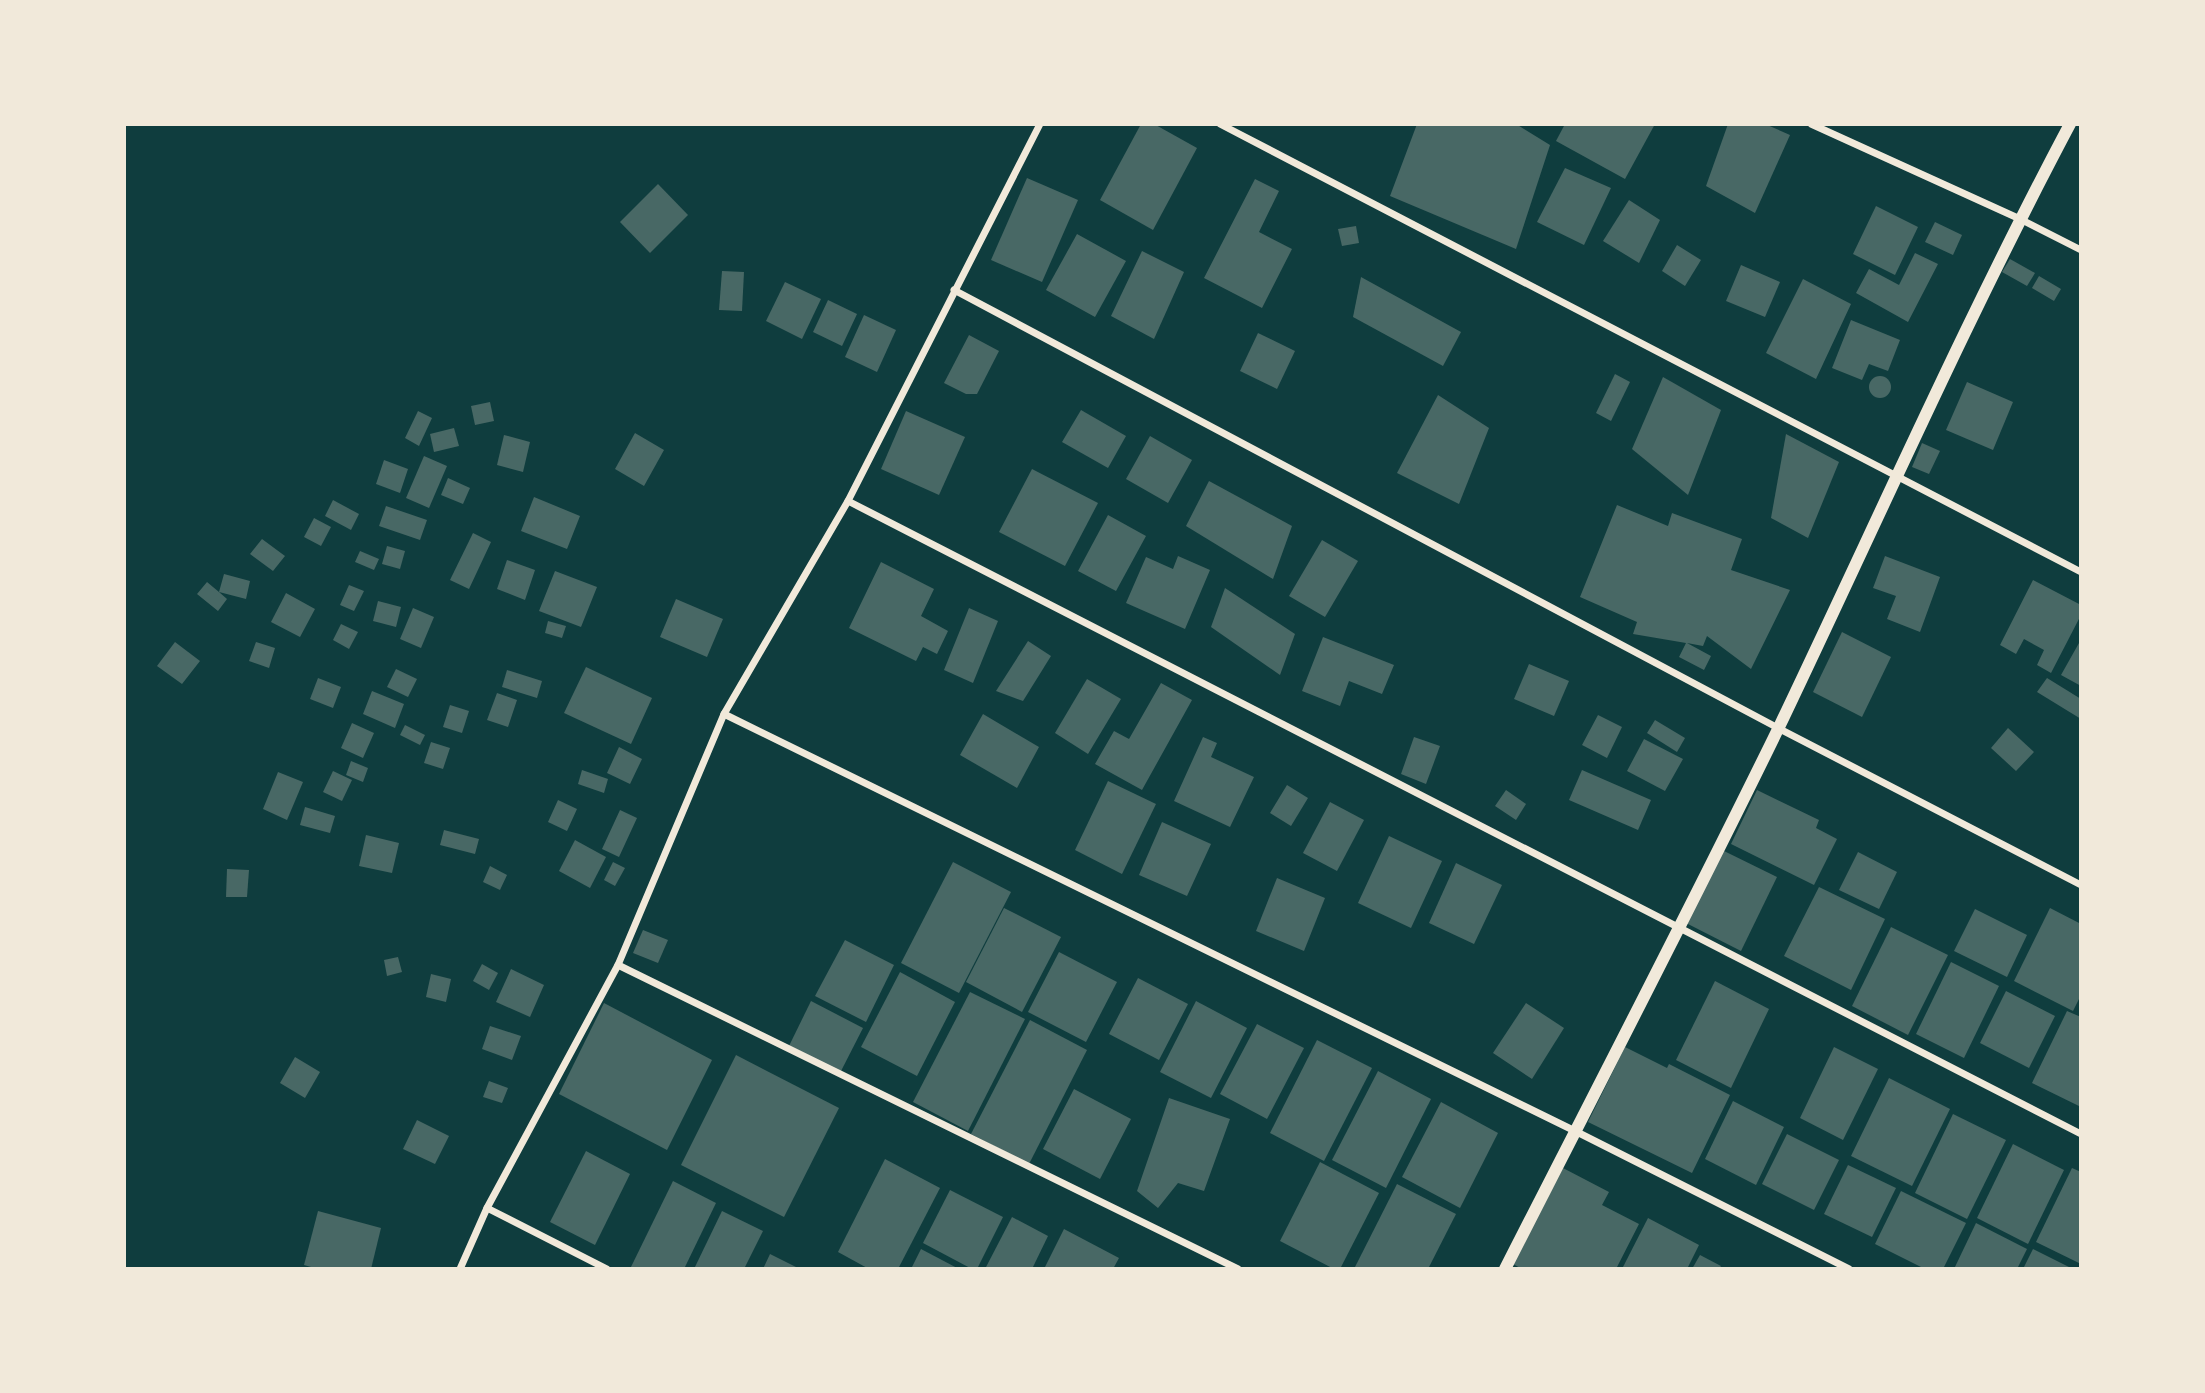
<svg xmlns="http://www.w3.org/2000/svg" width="2205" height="1393" font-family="'Zilla Slab',serif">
<rect width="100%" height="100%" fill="#0f3d3e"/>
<g fill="#486865">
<path d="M1141,124h13l43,24 -44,82 -53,-30z"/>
<path d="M1417,124h99l34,21 -34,104 -126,-53z"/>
<path d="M1565,124h90l-30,55 -69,-38z"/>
<path d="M1728,124h37l25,11 -35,78 -49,-27z"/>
<path d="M1565,168l46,20 -27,57 -47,-23z"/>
<path d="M1027,178l51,22 -36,82 -51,-22z"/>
<path d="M1255,179l24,12 -20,41 33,17 -30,59 -58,-30z"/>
<path d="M658,184l30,31 -38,38 -30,-31z"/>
<path d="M1629,200l31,20 -21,43 -36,-22z"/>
<path d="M1876,206l42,21 -23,48 -42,-21z"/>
<path d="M1935,222l27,13 -9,20 -28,-13z"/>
<path d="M1356,226l3,17 -17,3 -4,-17z"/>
<path d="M1077,234l49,27 -31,56 -49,-27z"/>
<path d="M1677,245l24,15 -16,26 -23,-15z"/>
<path d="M1142,251l42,21 -30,67 -43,-23z"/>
<path d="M1915,253l23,11 -30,58 -52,-29 13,-24 30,16z"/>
<path d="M2010,259l25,14 -8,13 -25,-14z"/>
<path d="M1741,265l39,17 -15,35 -39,-16z"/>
<path d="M722,271l22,1 -2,39 -23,-1z"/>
<path d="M2039,276l22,13 -7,12 -22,-13z"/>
<path d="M1361,277l100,55 -18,34 -90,-49z"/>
<path d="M1803,279l48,25 -35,75 -50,-26z"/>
<path d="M785,282l36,17 -19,40 -36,-18z"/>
<path d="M828,300l29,14 -15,32 -29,-14z"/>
<path d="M864,315l32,15 -19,42 -32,-15z"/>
<path d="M1851,320l49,20 -12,31 -19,-7 -7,16 -30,-12z"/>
<path d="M1258,333l37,18 -18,38 -37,-18z"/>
<path d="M969,335l30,16 -22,43h-11l-22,-11z"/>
<path d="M1615,374l15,8 -19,39 -15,-8z"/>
<circle cx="1880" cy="387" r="11"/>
<path d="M1663,377l58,33 -33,85 -56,-46z"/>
<path d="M1967,382l46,20 -20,48 -47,-20z"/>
<path d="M1438,395l51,33 -30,76 -62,-31z"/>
<path d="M490,402l4,19 -19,4 -4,-19z"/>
<path d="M1081,410l45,26 -18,32 -46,-26z"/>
<path d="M418,411l14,7 -13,28 -14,-8z"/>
<path d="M906,411l59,26 -26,58 -58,-26z"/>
<path d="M454,428l5,18 -25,6 -4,-18z"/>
<path d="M635,433l29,17 -20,36 -29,-17z"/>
<path d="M1786,434l53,28 -31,76 -37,-20z"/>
<path d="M504,435l26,7 -7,30 -26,-7z"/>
<path d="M1150,436l42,24 -24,43 -42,-24z"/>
<path d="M1922,443l18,8 -11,23 -17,-7z"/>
<path d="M424,456l23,10 -18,42 -23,-10z"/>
<path d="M384,460l24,9 -8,24 -24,-9z"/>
<path d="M1032,469l66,34 -33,63 -66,-34z"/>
<path d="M448,478l22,10 -7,16 -22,-9z"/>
<path d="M1209,481l83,45 -19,53 -87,-53z"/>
<path d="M534,497l46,19 -13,33 -46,-18z"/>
<path d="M333,500l26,14 -8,16 -26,-14z"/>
<path d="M1617,505l51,21 4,-13 70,26 -11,31 59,20 -39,79 -44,-33 -4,10 -16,-3 24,13 -7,14 -25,-13 7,-14 -53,-9 4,-12 -57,-25z"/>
<path d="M386,506l41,14 -7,20 -41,-14z"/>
<path d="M1108,515l38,21 -30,55 -38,-20z"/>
<path d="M314,518l17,9 -10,19 -17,-9z"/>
<path d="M473,533l18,9 -22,47 -19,-9z"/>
<path d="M262,539l23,17 -12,15 -23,-17z"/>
<path d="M1322,540l36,21 -33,56 -36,-21z"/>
<path d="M387,546l18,5 -5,18 -18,-5z"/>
<path d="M360,551l19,8 -5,11 -19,-8z"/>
<path d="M1178,556l32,14 -25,59 -59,-26 20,-46 27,12z"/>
<path d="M1885,556l55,21 -20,55 -33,-13 9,-23 -23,-8z"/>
<path d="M507,560l28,10 -10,30 -28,-11z"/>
<path d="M881,562l53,27 -13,27 27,15 -11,23 -14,-7 -7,14 -67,-33z"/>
<path d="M555,571l42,16 -16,40 -42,-16z"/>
<path d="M224,574l26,7 -4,18 -27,-7 8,7 -9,12 -21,-17 10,-12 12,10z"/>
<path d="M2033,580l48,25v10l-30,58 -14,-8 7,-15 -20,-11 -8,15 -16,-9z"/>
<path d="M349,585l15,6 -10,20 -14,-6z"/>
<path d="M1225,588l70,46 -15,41 -69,-48z"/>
<path d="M286,593l29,16 -15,28 -29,-15z"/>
<path d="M676,599l47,20 -16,38 -47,-20z"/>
<path d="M378,601l23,6 -5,20 -23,-6z"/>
<path d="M413,608l21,9 -13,31 -21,-9z"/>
<path d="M969,608l29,13 -25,62 -29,-13z"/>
<path d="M548,621l18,5 -4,12 -17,-5z"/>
<path d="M341,624l17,8 -9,17 -16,-9z"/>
<path d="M1842,632l49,25 -29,60 -49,-25z"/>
<path d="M1323,637l71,28 -12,29 -33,-13 -9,25 -38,-15z"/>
<path d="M1028,641l23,15 -28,45 -27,-10z"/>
<path d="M175,642l25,19 -18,23 -25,-18z"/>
<path d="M256,642l19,6 -6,20 -20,-7z"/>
<path d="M2079,643l2,1v42l-20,-11z"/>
<path d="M1529,664l40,17 -15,35 -40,-17z"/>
<path d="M586,667l66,31 -21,46 -67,-31z"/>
<path d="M396,669l21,10 -9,18 -21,-10z"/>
<path d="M507,670l35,11 -5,17 -35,-11z"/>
<path d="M318,678l23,9 -8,21 -23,-9z"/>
<path d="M2047,678l34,21v20l-44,-27z"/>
<path d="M1087,679l34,20 -33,55 -33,-21z"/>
<path d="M1161,683l31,17 -50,90 -47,-26 19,-33 15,8z"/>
<path d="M372,691l32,13 -9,24 -32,-14z"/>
<path d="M497,693l20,7 -9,27 -21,-7z"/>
<path d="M450,705l19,6 -7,22 -19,-6z"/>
<path d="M983,714l56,33 -22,41 -57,-33z"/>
<path d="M1598,715l24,12 -15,31 -25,-13z"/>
<path d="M1655,720l30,18 -8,14 -30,-19z"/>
<path d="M352,723l22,10 -11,25 -22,-10z"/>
<path d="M405,725l20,10 -5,10 -20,-10z"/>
<path d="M2008,728l26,24 -18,19 -25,-23z"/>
<path d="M1203,737l14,6 -6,14 43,20 -24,50 -56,-26z"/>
<path d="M1414,737l26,9 -14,38 -25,-10z"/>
<path d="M1644,739l39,20 -18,32 -38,-20z"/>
<path d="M431,742l19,6 -7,21 -19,-6z"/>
<path d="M619,747l23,12 -12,25 -23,-11z"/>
<path d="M351,761l17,7 -5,14 -17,-7z"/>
<path d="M582,770l26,9 -4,14 -26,-9z"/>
<path d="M1582,770l69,30 -13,30 -69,-30z"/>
<path d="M333,771l19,9 -10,21 -19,-9z"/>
<path d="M278,772l25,10 -16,38 -24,-11z"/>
<path d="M1108,781l48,23 -34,70 -47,-24z"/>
<path d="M1287,785l21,13 -17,28 -21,-13z"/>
<path d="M1506,790l20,14 -10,16 -21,-14z"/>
<path d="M1757,790l62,30 -3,8 21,11 -23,46 -83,-41z"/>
<path d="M558,800l19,9 -10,22 -19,-9z"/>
<path d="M1330,802l34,18 -27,51 -34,-18z"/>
<path d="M305,807l30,9 -5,17 -30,-8z"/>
<path d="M620,810l17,8 -18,39 -17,-8z"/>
<path d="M1162,822l49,22 -24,52 -48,-21z"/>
<path d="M444,830l35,9 -4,15 -35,-9z"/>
<path d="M366,835l33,8 -7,30 -33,-7z"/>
<path d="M1389,836l53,25 -31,67 -53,-25z"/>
<path d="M575,840l31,17 -16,31 -31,-17z"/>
<path d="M1722,850l55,27 -36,74 -55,-28z"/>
<path d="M1858,852l39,20 -18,37 -40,-19z"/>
<path d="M613,862l12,6 -10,18 -11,-6z"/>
<path d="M953,862l58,30 -52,101 -58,-30z"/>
<path d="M1456,863l46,22 -28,59 -45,-21z"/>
<path d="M490,866l17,9 -7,15 -17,-8z"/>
<path d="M227,869l22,1 -2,27h-21z"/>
<path d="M1277,878l48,20 -21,53 -48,-20z"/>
<path d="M1819,887l66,32 -34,71 -67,-34z"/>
<path d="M1004,908l57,29 -39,75 -56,-30z"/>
<path d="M2050,908l31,16v71l-8,16 -59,-30z"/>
<path d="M1975,909l52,26 -20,42 -53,-26z"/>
<path d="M1891,927l57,28 -40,80 -56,-29z"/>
<path d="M643,930l25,10 -10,23 -25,-10z"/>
<path d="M845,940l49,25 -28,57 -51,-26z"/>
<path d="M1059,952l58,30 -31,60 -58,-30z"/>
<path d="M398,957l4,15 -15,4 -3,-16z"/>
<path d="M1951,962l48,24 -35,72 -48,-24z"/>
<path d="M482,964l16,9 -9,17 -16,-9z"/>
<path d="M511,969l33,16 -14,32 -34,-15z"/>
<path d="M900,972l55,30 -38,74 -56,-29z"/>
<path d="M431,974l20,5 -5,23 -20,-5z"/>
<path d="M1138,978l50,26 -29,56 -50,-26z"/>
<path d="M1715,981l54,28 -38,79 -55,-28z"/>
<path d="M2006,991l49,25 -26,52 -49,-25z"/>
<path d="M970,992l55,27 -57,112 -55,-29z"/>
<path d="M811,1001l52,27 -23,45 -51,-27z"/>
<path d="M1196,1001l51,27 -36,70 -51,-26z"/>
<path d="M604,1003l108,57 -45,90 -108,-56z"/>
<path d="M1526,1003l38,25 -32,51 -39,-26z"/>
<path d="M2067,1011l14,6v90l-49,-24z"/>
<path d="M1030,1020l57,30 -58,114 -58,-30z"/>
<path d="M1257,1024l47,24 -37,71 -47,-25z"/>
<path d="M490,1026l31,10 -9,24 -30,-11z"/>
<path d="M1317,1040l55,28 -48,93 -54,-28z"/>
<path d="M1625,1047l42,21 2,-4 61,31 -38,78 -104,-51z"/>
<path d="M1834,1047l44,22 -35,71 -43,-22z"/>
<path d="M736,1055l103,53 -55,109 -103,-52z"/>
<path d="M295,1057l25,15 -15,26 -25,-15z"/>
<path d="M1378,1071l53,28 -45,89 -54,-28z"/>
<path d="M1889,1078l61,31 -38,77 -61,-30z"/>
<path d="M489,1081l19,7 -6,15 -19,-6z"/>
<path d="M1074,1089l57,30 -31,60 -57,-30z"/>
<path d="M1169,1098l61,21 -26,72 -26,-8 -20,25 -21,-17z"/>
<path d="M1733,1101l51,26 -28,58 -51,-26z"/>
<path d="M1441,1102l57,31 -38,75 -58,-31z"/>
<path d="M1953,1114l53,26 -39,79 -52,-26z"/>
<path d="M417,1120l32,16 -14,28 -32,-15z"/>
<path d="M1787,1134l52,26 -25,50 -52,-26z"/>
<path d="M2013,1144l51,26 -36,74 -51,-26z"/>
<path d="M586,1151l44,23 -35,71 -45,-23z"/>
<path d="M885,1159l55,29 -42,81h-29l-31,-17z"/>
<path d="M1320,1162l59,31 -39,76h-6l-54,-28z"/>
<path d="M1848,1165l48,23 -24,49 -48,-23z"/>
<path d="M1563,1168l46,24 -7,13 37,19 -23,45h-94l-9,-5z"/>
<path d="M2072,1168l9,4v92l-45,-22z"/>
<path d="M673,1181l43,22 -32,66h-54z"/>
<path d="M1397,1184l59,30 -28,55h-74z"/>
<path d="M950,1190l53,27 -26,52h-5l-49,-26z"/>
<path d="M1901,1191l65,32 -23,46h-18l-50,-25z"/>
<path d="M318,1211l63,17 -10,41h-53l-14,-4z"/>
<path d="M722,1211l41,20 -19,38h-50z"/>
<path d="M1012,1217l36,19 -16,33h-47z"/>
<path d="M1648,1218l51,27 -12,24h-65z"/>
<path d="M1976,1223l51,26 -10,20h-63z"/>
<path d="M1064,1229l55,29 -6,11h-69z"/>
<path d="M921,1249l38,20h-48z"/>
<path d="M2033,1249l40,20h-50z"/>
<path d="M770,1254l30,15h-37z"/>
<path d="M1700,1255l21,11 -2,3h-27z"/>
</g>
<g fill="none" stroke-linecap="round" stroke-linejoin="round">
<g stroke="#f1e9da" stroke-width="7">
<path d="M1220,124l861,448"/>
<path d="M1811,124l209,95 61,31"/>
<path d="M954,290l824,438 303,157"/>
<path d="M848,501l1233,633"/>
<path d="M724,714l851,417 274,138"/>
<path d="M618,965l620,304"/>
<path d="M487,1208l120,61"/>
<path d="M460,1269l27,-61 131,-243 106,-251 124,-213 192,-377"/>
</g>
<path stroke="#f1e9da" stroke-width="12" d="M1505,1269c92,-181 186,-361 275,-544 96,-201 186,-405 290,-601"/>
</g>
<rect width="2205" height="1393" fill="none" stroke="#f1e9da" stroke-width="252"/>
</svg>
